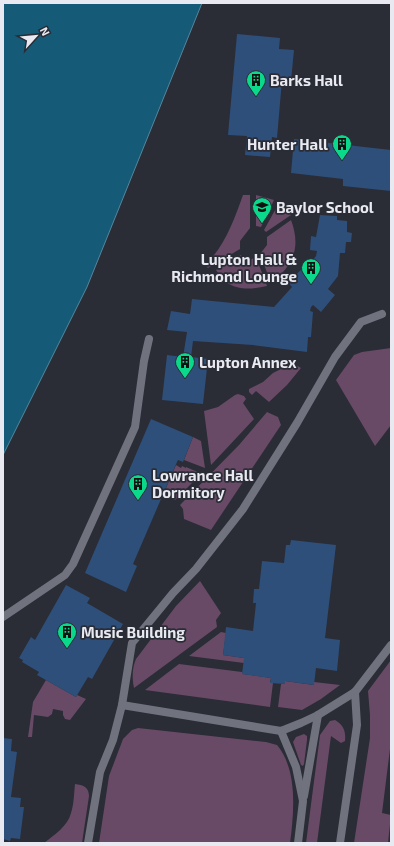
<svg xmlns="http://www.w3.org/2000/svg" width="394" height="846" font-family="'Exo 2',sans-serif">
<rect width="100%" height="100%" fill="#2a2c36"/>
<g fill="#684a66">
<path d="M243,195h7v33l-10,13v8l-32,19 -3,-3c20,-19 29,-45 38,-70z"/>
<path d="M256,195l18,5 -13,27 -5,-1z"/>
<path d="M279,203l12,12 -25,17 -2,-2z"/>
<path d="M291,220c10,27 3,45 -20,63l-11,-29 7,-9v-8z"/>
<path d="M241,255l2,4 5,2 8,-4 11,29c-13,3 -29,5 -41,-4 -4,-3 -7,-8 -10,-12z"/>
<path d="M391,348v77l-16,21 -39,-66 18,-25 8,-3z"/>
<path d="M289,365h7l5,3 -14,17 -18,17 -13,-11 -4,4 -3,-3v-3l14,-7 10,-9z"/>
<path d="M238,394l6,2 2,3 -3,4 11,16 -43,46 -7,-54 14,-4 17,-12z"/>
<path d="M267,412l11,5 3,8 -70,105 -27,-11 -1,-10 -3,-4 59,-60z"/>
<path d="M193,437l8,4 4,27 -21,-8z"/>
<path d="M176,465l5,3 1,-2 4,2v-1l14,6 1,1 -26,26 -12,-5z"/>
<path d="M200,581l21,32 -5,7 1,7 -83,61c-2,-10 -2,-20 2,-29l40,-53z"/>
<path d="M221,632l5,1 -3,22 21,3v5l-55,-7z"/>
<path d="M391,660v81l-9,72 9,2 -3,28h-34l16,-105v-23l-2,-24z"/>
<path d="M179,664l63,8 1,2 28,4 -1,4 3,1 -3,24 -125,-17z"/>
<path d="M46,680l30,17 1,-2 9,4 -16,21 -5,-1 -2,-4v-4l-10,-2 -1,5 -4,3 -14,-2 -2,22h-4l5,-35z"/>
<path d="M285,681l29,4v-3l26,3 -19,14 -19,11 -24,-3 3,-23h4z"/>
<path d="M335,720c9,5 11,12 10,21l-4,2 -10,-7 -14,107h-11l14,-108 10,-14z"/>
<path d="M138,728l128,14 11,3c21,25 17,68 13,98h-191l10,-67 14,-37 9,-9z"/>
<path d="M304,734l3,2v4l-3,24 -1,2 -2,-1 -8,-23 3,-5z"/>
<path d="M75,784c8,1 14,3 14,12l-7,47h-38c10,-8 24,-17 27,-30 3,-9 3,-20 4,-29z"/>
</g>
<path fill="#155b78" stroke="#55869c" d="M3,3h199l-115,284 -84,168z"/>
<g fill="#2e4f79">
<path d="M237,34l43,4 -1,11 15,1 -3,31 -9,-1 -5,58 -5,-1 -2,20 -25,-2 2,-19 -19,-1z"/>
<path d="M294,139l97,11v41l-48,-5v-7l-52,-6z"/>
<path d="M320,215l17,1v4l10,1v11l5,1 -1,9h-5l-1,11h-5l-2,23 -10,13 7,6 -14,17 -8,-7 -2,2 -1,4 3,1 -2,25h-3l-1,15 -54,-7 -60,-4 -2,16 17,2 -5,45 -41,-4 5,-45 16,2 4,-25 -20,-2 4,-19 19,3 2,-15 82,8 18,-20 -4,-5 14,-13 1,3 13,-16 1,-5 -7,-1 1,-14 5,1z"/>
<path d="M151,419l42,18 -10,25 -5,-2 -1,2 -44,102 4,2 -11,26 -41,-19z"/>
<path d="M291,540l45,5 -11,93 15,2 -3,31 -21,-3 -2,17 -29,-4v3l-15,-1 1,-5 -29,-4 2,-16 -21,-3 3,-28 27,4 3,-28h-3l1,-14h5l3,-28 22,2 2,-18h4z"/>
<path d="M66,585l24,13 -3,5 36,21 -31,55 -4,-2 -12,20 -39,-22 2,-3 -17,-10 1,-2 -4,-2 12,-21 4,3z"/>
<path d="M3,738l9,1 -1,12 6,1 -6,45 10,1 -1,9h4l-4,32 -9,-1 -1,3 -7,-2z"/>
</g>
<g fill="none" stroke-linecap="round" stroke-linejoin="round">
<g stroke="#70727e" stroke-width="8">
<path d="M3,617l62,-42 8,-11 62,-137 9,-66 5,-22"/>
<path d="M122,705l159,26 20,-8 17,-8 37,-23 36,-47"/>
<path d="M281,731l15,36 7,34 -5,42"/>
<path d="M304,796l14,-81"/>
<path d="M88,843l12,-71 13,-32 9,-35 10,-62 41,-50 23,-24 47,-60 54,-86 38,-66 26,-35 21,-8"/>
<path d="M340,843l17,-118 -2,-33"/>
</g>
</g>
<defs>
<symbol id="building-pin" viewBox="-11 -11 22 30"><path d="M0 17L-7.5 6A9.5 9.5 0 1 1 7.5 6Z" fill="#0ad98b" stroke="#2a2c36"/><path d="M-4-6H4V6H1V3H-1V6H-4ZM-2.5-4.3h1.7v1.8h-1.7ZM.8-4.3h1.7v1.8H.8ZM-2.5-1h1.7V.8h-1.7ZM.8-1h1.7V.8H.8Z" fill="#111"/></symbol>
<symbol id="school-pin" viewBox="-11 -11 22 30"><path d="M0 17L-7.5 6A9.5 9.5 0 1 1 7.5 6Z" fill="#0ad98b" stroke="#2a2c36"/><path d="M0-5L7-2L0 1L-7-2ZM-4 1L0 2.5L4 1V4Q0 6-4 4Z" fill="#111"/></symbol>
</defs>
<g fill-rule="evenodd">
<use href="#building-pin" x="245" y="69" width="22" height="30"/>
<use href="#building-pin" x="331" y="133" width="22" height="30"/>
<use href="#school-pin" x="251" y="196" width="22" height="30"/>
<use href="#building-pin" x="300" y="257" width="22" height="30"/>
<use href="#building-pin" x="174" y="351" width="22" height="30"/>
<use href="#building-pin" x="127" y="473" width="22" height="30"/>
<use href="#building-pin" x="56" y="621" width="22" height="30"/>
</g>
<g text-anchor="middle" dominant-baseline="central" stroke-width="3.5" stroke-linejoin="round" paint-order="stroke">
<g font-size="15" font-weight="bold" fill="#e9eaf1" stroke="#2a2c36" text-anchor="start">
<text x="270" y="80">Barks Hall</text>
<text x="328" y="144" text-anchor="end">Hunter Hall</text>
<text x="276" y="207">Baylor School</text>
<text x="297" y="259" text-anchor="end">Lupton Hall &amp;<tspan x="297" dy="17">Richmond Lounge</tspan></text>
<text x="199" y="362">Lupton Annex</text>
<text x="152" y="475">Lowrance Hall<tspan x="152" dy="17">Dormitory</tspan></text>
<text x="81" y="632">Music Building</text>
</g>
</g>
<rect width="394" height="846" fill="none" stroke="#e9eaf1" stroke-width="8"/>
<g transform="translate(36 36) rotate(63)" stroke="#2a2c36" stroke-width="3" paint-order="stroke">
<path d="M0-3L7 15L0 10L-7 15Z" fill="#e9eaf1"/>
<text y="-6" font-size="11" font-weight="bold" text-anchor="middle" fill="#e9eaf1">N</text>
</g>
</svg>
